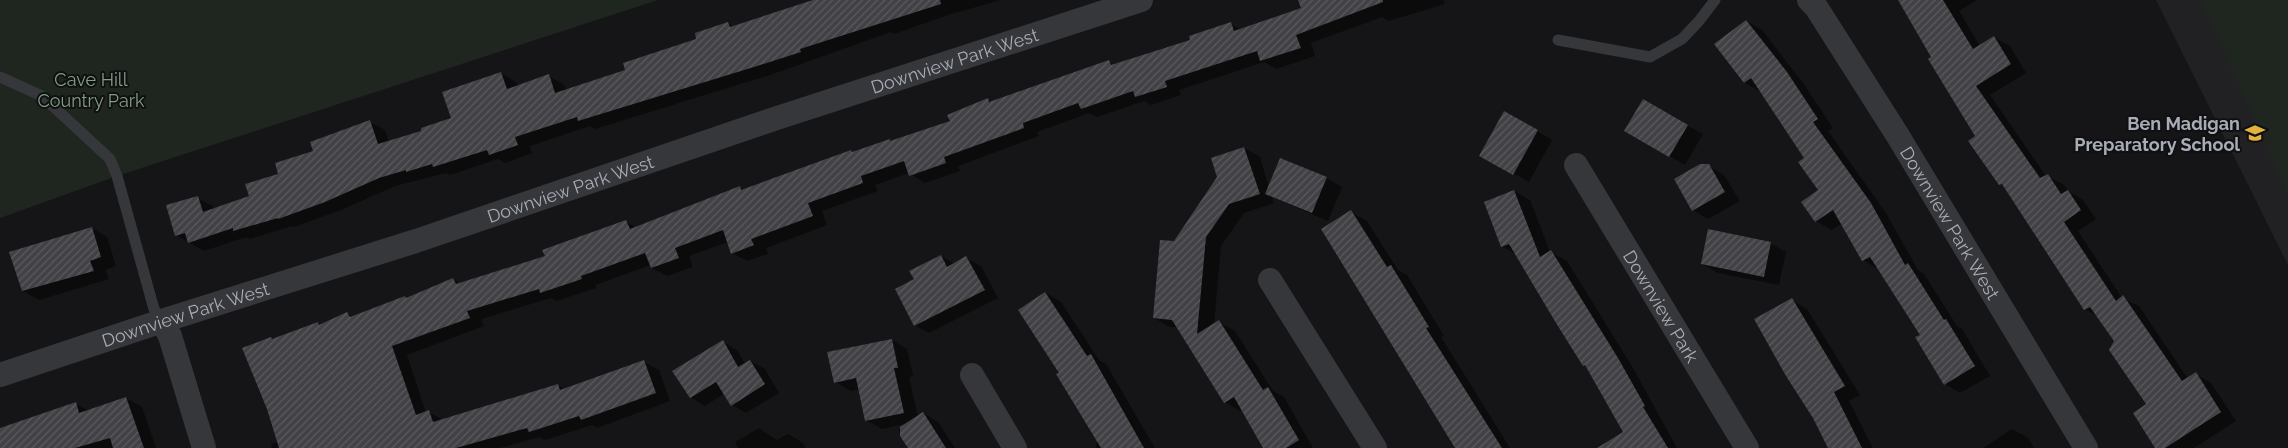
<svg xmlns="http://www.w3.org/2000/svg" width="2288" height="448" font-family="Raleway,sans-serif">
<defs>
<pattern id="building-hatch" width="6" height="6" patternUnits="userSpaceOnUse" patternTransform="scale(1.25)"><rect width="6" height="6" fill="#424246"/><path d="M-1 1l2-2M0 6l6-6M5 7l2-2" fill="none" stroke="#5a5b5e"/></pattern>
</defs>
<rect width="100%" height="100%" fill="#151517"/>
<path fill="#212123" d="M2156,0h132v265z"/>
<g fill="#1f2620">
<path d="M0,0h658l-541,176 -117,42z"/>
<path d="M2201,0h87v192z"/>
</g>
<g fill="#0007">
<path d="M815,0h186l-50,14 -57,20 -3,-2 -121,43 -175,54 -5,-3 -60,20 2,7 -27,10 -7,-4 -48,16 -4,-2 -51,13 -54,24 -47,17 -2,-1 -42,13 -4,-2 -42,14 -28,-16 21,-37 16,8 1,3 36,-13 64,-44 56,-30 15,8 4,12 34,-11 30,-12 48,-46 15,9 2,4 31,-10 15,9 2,6 61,-20 71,-31 30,-17 6,4z"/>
<path d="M1307,0h136l2,4 -56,17 -7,-4 -71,26 4,13 -39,13 -12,-7 -85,28 2,5 -30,10 -7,-4 -47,16 -8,-4 -52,19 2,4 -81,30 2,5 -35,12 -16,-10 -34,12 3,6 -56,20 5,14 -61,23 2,6 -21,7 -15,-8 -4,-11 -39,14 4,11 -26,9 -15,-8 -1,-3 -56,20 1,3 -40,13 -5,-3 -70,21 3,7 -77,29 19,58 3,-1 14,8 115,-35 8,5 78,-28 15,8 11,31 -73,27 -5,-3 -47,15 -6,-3 -39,11h-228l-1,-4 7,-2 -7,-104 2,1 45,-16 4,2 25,-12 6,4 52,-20 3,2 45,-20 8,5 85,-27 80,-35 11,6 103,-40 5,3 106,-40 2,1 37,-12 3,2 58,-20 36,-23 5,3 117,-40 6,3 77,-25 39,-16 10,6 62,-21z"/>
<path d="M1899,0h78l-18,11 21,35 14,-9 16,9 16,27 -36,22 56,81 17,8 5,7 15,9 13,19 -18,12 44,67 17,8 49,73 8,-5 15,9 25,38 -42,27h-37l-10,-43 -32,-64 -16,-24 -14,-8 -79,-122 -6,-3 -23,-48z"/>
<path d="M1746,21l16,9 41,53 30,45 -5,3 58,82 32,57 6,4 33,52 5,3 28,47 -30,17 -15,-9 -24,-49 -43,-66 -15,-9 -21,-37 -10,7 -16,-9 3,-31 -13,-32 -45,-66 -16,-9 -29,-39z"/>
<path d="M1643,101l60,33 -18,31 -59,-34z"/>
<path d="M1537,131l15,9 -23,42 -33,-18z"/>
<path d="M1244,148l16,9 9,31 57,-10 16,9 -14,34 -56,-24 2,6 -30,10 -23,33 -7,79 5,-3 16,9 38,60 11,6 29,51h-48l-23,-38 -2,1 -15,-9 -47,-75h-8l-16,-9 21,-76z"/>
<path d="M1709,166l15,9 16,26 -32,18 -15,-9z"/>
<path d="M1514,191l16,9 20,52 17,9 66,107 44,80h-48l-5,-15 -36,-65 -4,-3 -67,-110 -15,-9z"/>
<path d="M1351,212l16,9 31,49 9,5 37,61 -3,1 69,111h-53z"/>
<path d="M92,228l15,9 9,29 -11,4 4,9 -70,21 -16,-9z"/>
<path d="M1770,243l16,9 -7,33 -61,-12 -16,-9z"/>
<path d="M941,256l14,8 11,-6 15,8 17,32 -69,35 -15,-8 1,-46z"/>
<path d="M1046,293l15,9 38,58 7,4 49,84h-58l-2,-3 4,-3 -39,-69z"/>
<path d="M1792,300l15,9 53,86 -11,6 24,47h-43z"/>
<path d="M892,340l15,9 6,27 -4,1 9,40 5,-4 15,9 17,26h-45l-12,-18 7,-6 -23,5 -16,-9 -6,-31 -9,2 -16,-9z"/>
<path d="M723,342l14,8 8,14 5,-3 15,8 14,24 -33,20 -14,-8 -7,-12 -20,13 -15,-9z"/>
<path d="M126,398l16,9 14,41h-156v-20l75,-25 14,8z"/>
<path d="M759,428l18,12 11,-6 15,9 3,5h-68l-3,-6z"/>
<path d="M2012,429l16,9 6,10h-51z"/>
</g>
<g fill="url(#building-hatch)">
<path d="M813,0h127l1,4 -141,45 1,3 -47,15 -176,54 -1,-4 -62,20 3,8 -29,10 -2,-5 -54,17 -1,-3 -26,8v-2l-27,8 -54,24 -47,17v-1l-45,13v-3l-45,15 -3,-10 -10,3 -9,-31 32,-9 5,16 46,-16 -4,-12 33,-10 -3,-11 38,-12 -3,-9 60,-22 8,24 43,-13v-3l30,-10 -9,-26 59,-20 6,17 42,-15 6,19 70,-23 -2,-7 73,-24 -1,-6 33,-11 2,5z"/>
<path d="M1298,0h85v2l-87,33 5,13 -41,13 -3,-10 -92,30 2,6 -32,10 -2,-6 -52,18 -3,-6 -55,20 1,5 -80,29 2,6 -37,13 -5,-15 -43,15 2,7 -55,20 5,13 -62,23 3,6 -23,9 -8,-24 -48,18 4,10 -28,10 -6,-15 -64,23 1,3 -42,14 -1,-4 -72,22 3,7 -78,28 24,69 13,-5 4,12 125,-38 2,6 84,-30 12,33 -75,27 -2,-4 -50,16 -2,-4 -71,20h-177l-12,-39 -25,-61 29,-11 1,2 46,-17 1,3 28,-13 3,5 55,-21 1,2 47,-20 3,6 89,-28 -3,-6 84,-30 4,9 110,-43 1,4 110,-40 1,2 38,-13v2l60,-20 -3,-6 41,-17 1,4 120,-42 2,5 79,-25 -1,-4 42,-14 3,9 67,-23z"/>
<path d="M1898,0h45l30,49 21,-13 17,28 -35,22 64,92 8,-4 13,20 7,-4 13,20 -17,12 52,79 7,-6 59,86 14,-9 25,40 -56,36h-10l-22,-35 13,-9 -37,-54 5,-9 -24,-34 -6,3 -82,-126 -3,1 -31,-44 7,-5 -47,-77 3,-2z"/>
<path d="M1746,20l41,52 31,47 -5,3 58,81 34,62 3,-2 36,57 2,-1 29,47 -31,19 -29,-48 5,-2 -50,-78 -8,4 -29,-51 -18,12 -14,-20 17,-12 -20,-28 6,-4 -53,-80 -7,5 -30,-39z"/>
<path d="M1643,99l45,26 -19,32 -45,-26z"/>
<path d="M1504,111l34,19 -25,45 -34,-19z"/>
<path d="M1244,147l16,47 -31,10 -23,33 -9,97 22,-14 44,70 5,-3 31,53 -13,8h-23l-29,-51 -10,6 -52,-83 -19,-2 7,-78 14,1 43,-64 -6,-19z"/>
<path d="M1280,158l47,19 -15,36 -47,-19z"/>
<path d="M1700,164h9l16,28 -33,19 -18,-32z"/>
<path d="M1514,190l26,67 11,-7 67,108 27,48 -2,1 25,41h-71l26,-16 -38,-67 -2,1 -27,-43 -47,-79 -8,3 -17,-45z"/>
<path d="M1351,210l36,57 4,-2 38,62 -3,1 76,120h-47l-134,-219z"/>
<path d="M92,227l9,30 -11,4 4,10 -72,20 -13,-39z"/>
<path d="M1708,229l63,13 -7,35 -63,-13z"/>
<path d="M941,255l6,12 19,-11 19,34 -71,36 -19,-37 19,-10 -5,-8z"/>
<path d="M1045,292l42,64 4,-2 53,94h-43l-45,-74 3,-1 -41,-63z"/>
<path d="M1792,298l53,88 -11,6 28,56h-34l-15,-30 -27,-42 -32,-57z"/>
<path d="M892,339l6,29h-4l10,45 -39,8 -9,-43 -22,5 -7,-31z"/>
<path d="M723,340l15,27 12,-7 15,24 -34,22 -15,-24 -26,16 -18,-27z"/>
<path d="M126,397l18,51h-31l-3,-10 -35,10h-75v-20l76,-26 3,11z"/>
<path d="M923,412l23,36h-38l-8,-12v-9z"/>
</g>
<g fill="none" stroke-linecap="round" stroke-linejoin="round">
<g stroke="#36373b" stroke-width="11">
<path d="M1558,40l92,17 32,-18 17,-18 16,-21"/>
<path d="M0,77l42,19 68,63 7,17 37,133 8,12"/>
</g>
<g stroke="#36373b" stroke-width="24">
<path id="s1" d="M1809,0l7,7 82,129 188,312"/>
<path id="s2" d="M1576,165l171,283"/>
<path d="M1270,280l105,168"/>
<path d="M162,321l8,15 34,112"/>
<path id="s3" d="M0,375l162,-54 254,-80 361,-123 364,-118"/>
<path d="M972,375l43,73"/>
</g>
</g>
<defs>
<symbol id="school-bare" viewBox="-9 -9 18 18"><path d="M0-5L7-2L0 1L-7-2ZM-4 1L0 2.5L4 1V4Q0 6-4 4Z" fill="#e4b33f" stroke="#101012" stroke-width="2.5" paint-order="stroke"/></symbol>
</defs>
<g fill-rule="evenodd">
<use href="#school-bare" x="2241" y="119" width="28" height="28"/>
</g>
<g text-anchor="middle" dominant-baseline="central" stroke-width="4" stroke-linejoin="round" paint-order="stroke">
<g font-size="18" fill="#a8acb6" stroke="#101012">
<text stroke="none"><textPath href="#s3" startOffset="1005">Downview Park West</textPath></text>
<text stroke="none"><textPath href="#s3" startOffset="600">Downview Park West</textPath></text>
<text stroke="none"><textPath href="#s1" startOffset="264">Downview Park West</textPath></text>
<text stroke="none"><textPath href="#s2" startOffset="165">Downview Park</textPath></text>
<text stroke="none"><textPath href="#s3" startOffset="195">Downview Park West</textPath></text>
</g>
<g font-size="18" fill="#809f83" stroke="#101012">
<text x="91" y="79">Cave Hill<tspan x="91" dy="21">Country Park</tspan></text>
</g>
<g font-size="18" font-weight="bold" fill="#a8acb6" stroke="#101012" text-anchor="end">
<text x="2240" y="123">Ben Madigan<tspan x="2240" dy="21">Preparatory School</tspan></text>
</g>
</g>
</svg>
